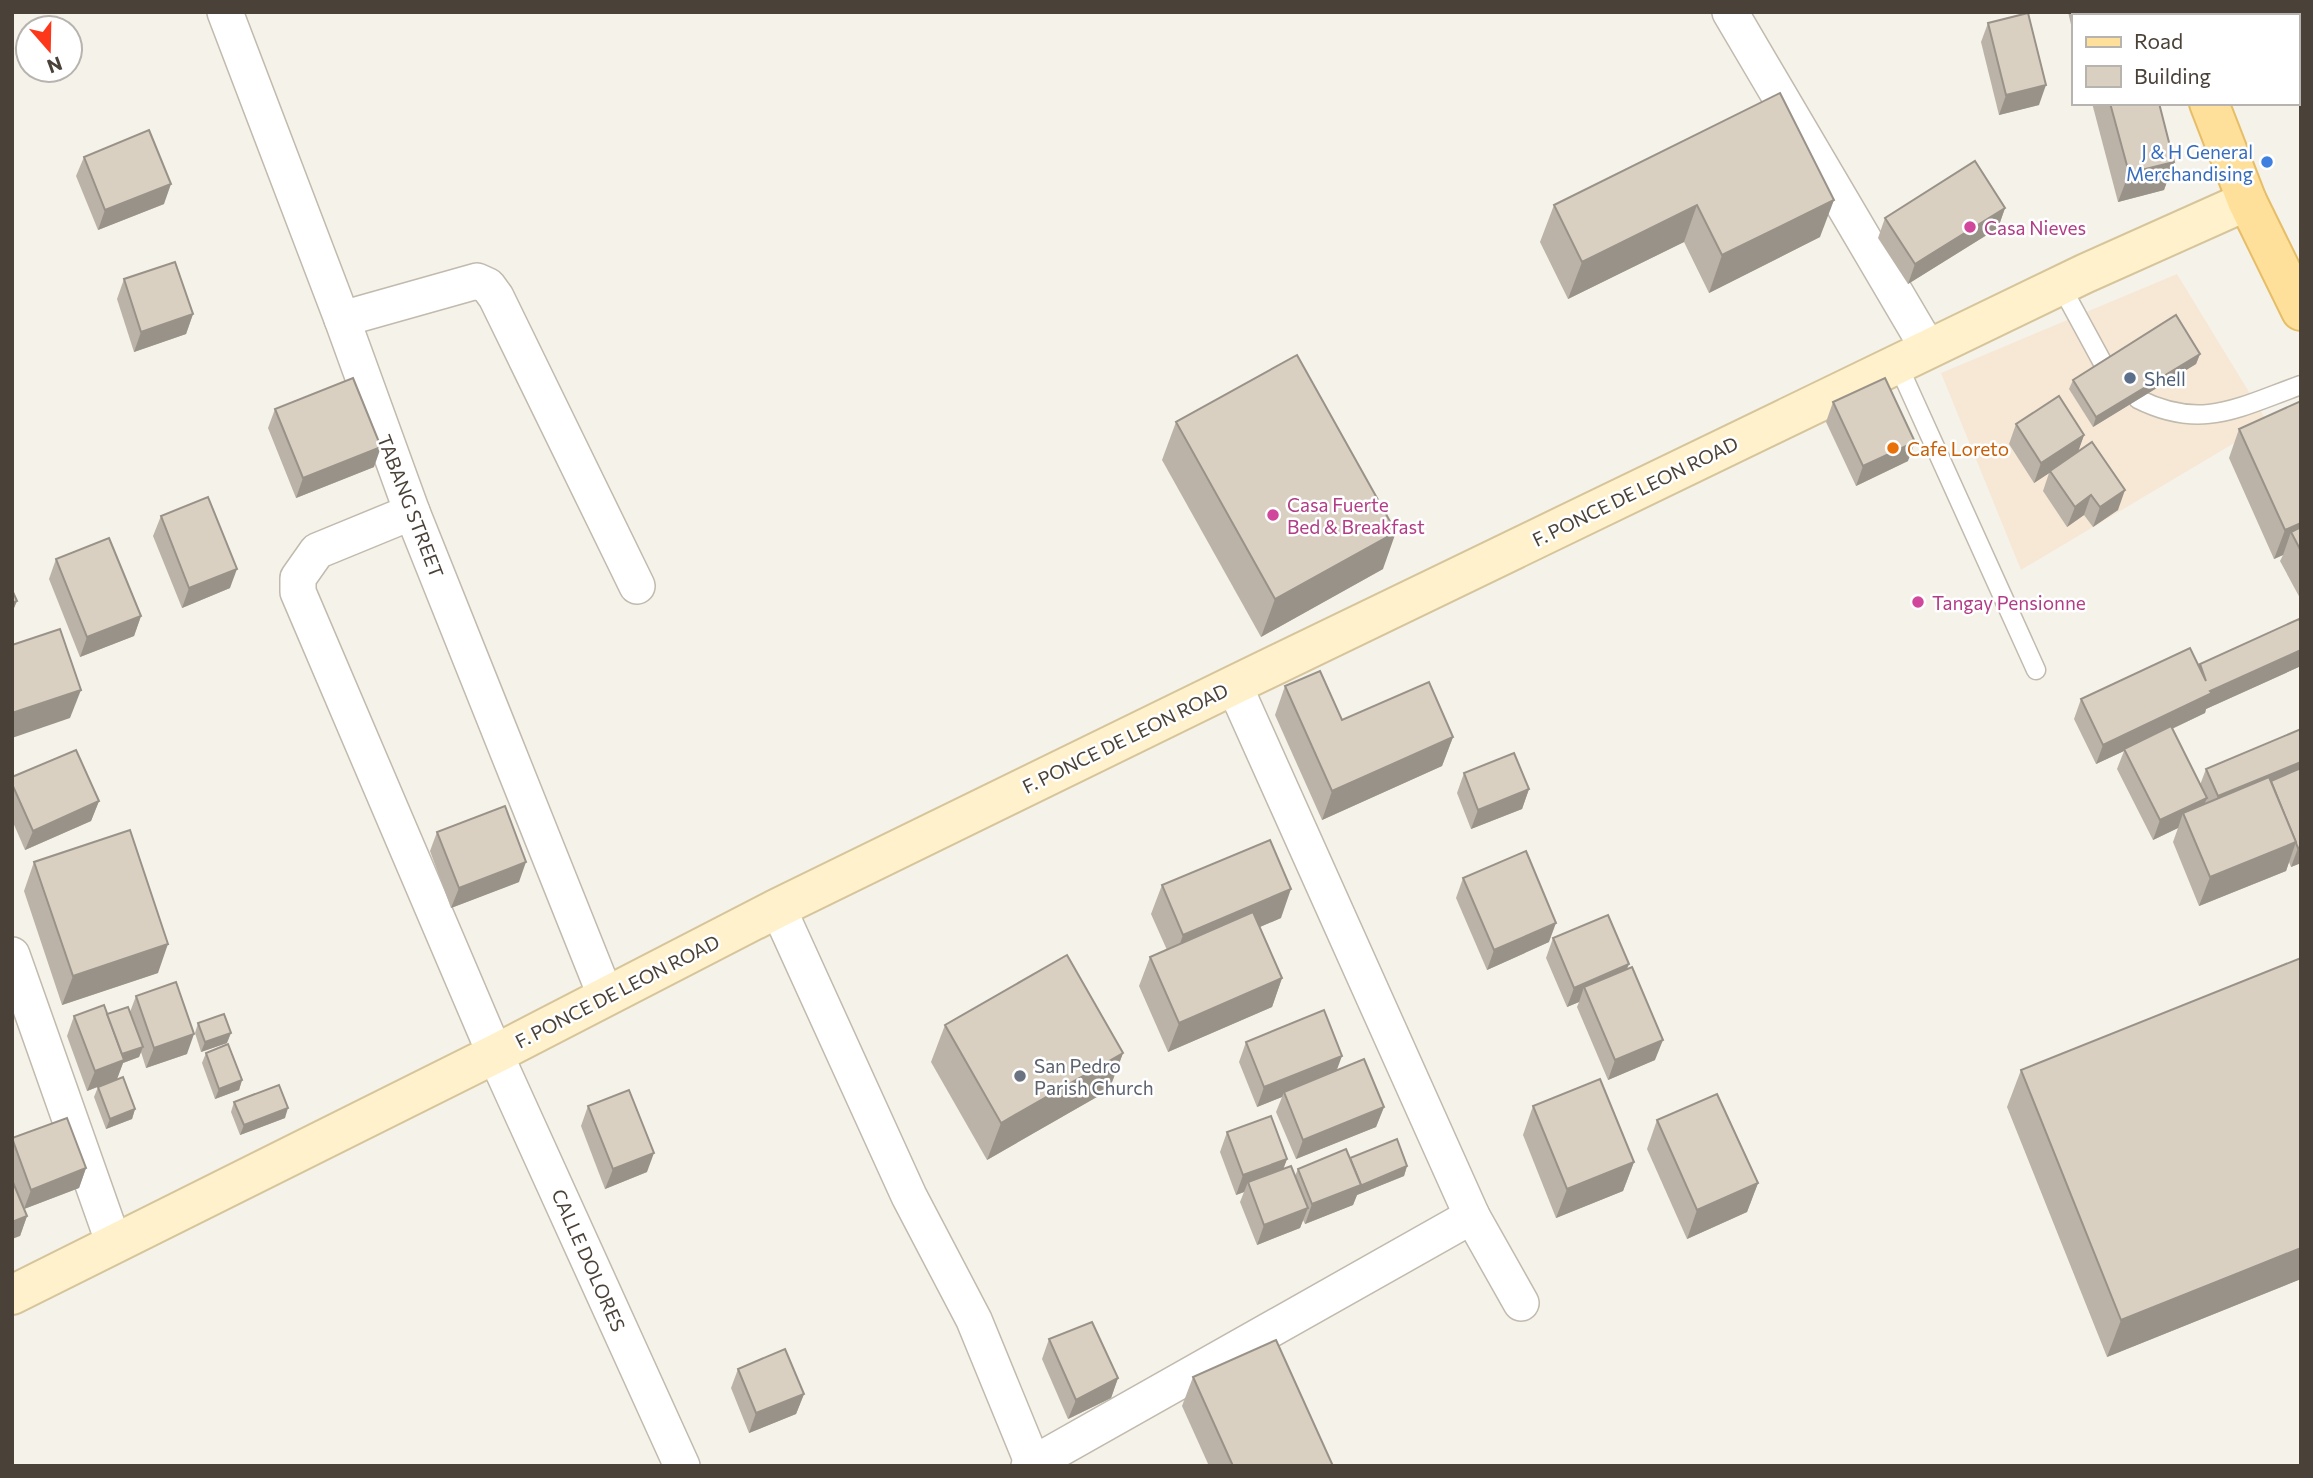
<svg xmlns="http://www.w3.org/2000/svg" width="2313" height="1478" font-family="Commissioner,sans-serif">
<rect width="100%" height="100%" fill="#f5f2ea"/>
<path fill="#f7e8d6" d="M2177,274l91,149 -247,147 -80,-197z"/>
<g fill="none" stroke-linecap="round" stroke-linejoin="round">
<defs>
<g id="lane">
<path d="M2061,286l44,81"/>
<path d="M1898,365l138,305"/>
<path d="M2138,399c64,32 101,8 163,-14"/>
</g>
<g id="street">
<path d="M225,12l117,307 70,193 194,485"/>
<path d="M1730,12l199,338"/>
<path d="M342,319l135,-38 11,5 8,11 141,289"/>
<path d="M412,512l-95,39 -19,27v14l197,462 187,412"/>
<path d="M1234,685l238,531 49,87"/>
<path d="M778,908l131,288 65,124 59,144"/>
<path d="M12,955l102,289"/>
<path d="M1029,1466l443,-250"/>
</g>
<path id="secondary" d="M12,1295l483,-241 283,-146 456,-223 850,-411 163,-73"/>
<g id="primary">
<path d="M2180,12l1,4"/>
<path d="M2209,103l38,98 54,110"/>
</g>
</defs>
<use href="#lane" stroke="#c1baad" stroke-width="21"/>
<use href="#street" stroke="#c1baad" stroke-width="38"/>
<use href="#secondary" stroke="#d6c59a" stroke-width="42"/>
<use href="#primary" stroke="#e6be68" stroke-width="42"/>
<use href="#lane" stroke="#fff" stroke-width="18"/>
<use href="#street" stroke="#fff" stroke-width="35"/>
<use href="#secondary" stroke="#fff1cb" stroke-width="38"/>
<use href="#primary" stroke="#ffe09a" stroke-width="38"/>
</g>
<g fill="#bbb3a7">
<path d="M2068,12h66l1,4h-62v17z"/>
<path d="M2288,12h13v19h-4v-15h-8z"/>
<path d="M1988,23l51,82 -40,10 -18,-73z"/>
<path d="M1780,93l40,144 -111,56 -25,-51 -116,57 -28,-57 14,-37z"/>
<path d="M2092,103h67l15,59 -10,28 -46,12z"/>
<path d="M84,157l80,47 -66,26 -22,-54z"/>
<path d="M2005,208l-7,20 -90,56 -30,-46 7,-20z"/>
<path d="M124,279l69,35 -7,20 -52,18 -17,-53z"/>
<path d="M2200,354l-4,10 -103,63 -24,-38 4,-9z"/>
<path d="M2301,401v199l-21,-39 3,-6 -9,4 -45,-101 10,-29z"/>
<path d="M1833,402l75,59 -52,25 -30,-64z"/>
<path d="M275,409l99,58 -78,31 -28,-70z"/>
<path d="M1176,422l207,147 -122,68 -99,-177z"/>
<path d="M2016,424l68,11 -6,16 40,59 -25,17 -9,-12 -17,12 -24,-36 6,-18 -15,10 -25,-39z"/>
<path d="M161,516l69,72 -48,20 -29,-72z"/>
<path d="M56,559l85,57 -7,20 -54,21 -31,-78z"/>
<path d="M2301,623v43l-95,43 -1,4 -33,16 28,56 6,-16 95,-40v134l-10,4 -2,-5 -3,9 -87,35 -26,-64 5,-14 -25,12 -36,-71 7,-18 -28,13 -22,-45 7,-20 118,-33 1,-2z"/>
<path d="M1285,686l57,34 111,17 -11,29 -120,54 -47,-105z"/>
<path d="M1464,773l65,16 -7,20 -51,20 -14,-36z"/>
<path d="M12,777l87,24 -8,20 -66,29 -13,-30z"/>
<path d="M437,832l82,50 -68,26 -21,-57z"/>
<path d="M34,862l124,111 -96,32 -38,-114z"/>
<path d="M1463,878l86,64 -62,28 -31,-72z"/>
<path d="M1162,885l119,33 -21,9 22,51 -10,29 -104,45 -29,-66 11,-29 17,-7 -16,-36z"/>
<path d="M1553,938l74,31 28,91 -47,20 -31,-73 2,-5 -12,5 -21,-49z"/>
<path d="M2301,958v321l-194,78 -100,-250 14,-37z"/>
<path d="M136,996l51,58 -41,14 -5,-16 -2,5 -16,6 -6,16 18,30 -3,10 -26,10 -12,-32 4,-10 5,-2 -16,6 -20,-55 7,-20 56,-4z"/>
<path d="M198,1023l29,20 -26,9 -6,-19z"/>
<path d="M945,1025l178,28 -14,37 -122,70 -56,-98z"/>
<path d="M1246,1042l91,28 47,37 -8,20 -80,32 -20,-47 6,-15 -25,10 -18,-45z"/>
<path d="M206,1053l36,27 -3,10 -24,9 -13,-36z"/>
<path d="M234,1102l51,16 -45,17 -9,-23z"/>
<path d="M588,1106l59,66 -42,17 -24,-63z"/>
<path d="M1533,1106l101,56 -11,29 -67,27 -33,-83z"/>
<path d="M1657,1120l101,63 -11,29 -60,27 -40,-90z"/>
<path d="M1227,1132l60,27 -4,10 12,7 3,-7 52,-11 57,8 -3,10 -47,19 -4,10 -48,19 -2,-4 -3,8 -43,17 -17,-43 4,-10 -8,3 -16,-43z"/>
<path d="M12,1138l74,30 -7,20 -55,21 3,7 -7,20 -8,-57z"/>
<path d="M1049,1339l69,39 -7,20 -43,21 -26,-60z"/>
<path d="M738,1369l66,25 -8,20 -47,19 -18,-45z"/>
<path d="M1193,1377l140,89h-124l-27,-60z"/>
</g>
<g fill="#999288">
<path d="M2301,12v19h-4v-15l1,-3z"/>
<path d="M2046,85l-7,20 -40,10 7,-20z"/>
<path d="M2174,162l-10,28 -46,12 11,-29z"/>
<path d="M171,184l-7,20 -66,26 7,-20z"/>
<path d="M1834,200l-14,37 -111,56 13,-38z"/>
<path d="M1697,205l-13,37 -116,57 14,-37z"/>
<path d="M2005,208l-7,20 -90,56 7,-20z"/>
<path d="M193,314l-7,20 -52,18 7,-20z"/>
<path d="M2200,354l-4,10 -103,63 3,-10z"/>
<path d="M2084,435l-7,20 -43,28 7,-20z"/>
<path d="M1915,442l-7,19 -52,25 7,-20z"/>
<path d="M381,447l-7,20 -78,31 7,-20z"/>
<path d="M2125,490l-7,20 -25,17 7,-20z"/>
<path d="M2091,495l-7,20 -17,12 8,-20z"/>
<path d="M2301,523v24l-10,-15 -8,23 -9,4 11,-29z"/>
<path d="M1396,532l-13,37 -122,68 14,-38z"/>
<path d="M237,569l-7,19 -48,20 7,-20z"/>
<path d="M17,601l-5,12v-10z"/>
<path d="M141,616l-7,20 -54,21 7,-20z"/>
<path d="M2301,650v16l-95,43 -1,4 -80,38 -1,-2v2l-28,13 7,-19 107,-54z"/>
<path d="M81,690l-11,28 -58,20v-25z"/>
<path d="M1453,737l-11,29 -120,54 10,-29z"/>
<path d="M2301,762v17l-90,37 7,-20z"/>
<path d="M1529,789l-7,20 -51,20 7,-19z"/>
<path d="M2207,798l-8,19 -16,-4 -5,15 -25,12 7,-20z"/>
<path d="M99,801l-8,20 -66,29 8,-19z"/>
<path d="M2296,842l-10,29 -87,35 11,-29z"/>
<path d="M2301,847v16l-10,4 7,-19z"/>
<path d="M526,862l-7,20 -68,26 8,-20z"/>
<path d="M1291,889l-10,29 -108,46 10,-29z"/>
<path d="M1556,923l-7,19 -62,28 7,-20z"/>
<path d="M168,944l-10,29 -96,32 11,-29z"/>
<path d="M1629,964l-8,20 -37,3 -5,15 -12,5 7,-19z"/>
<path d="M1282,978l-10,29 -104,45 11,-29z"/>
<path d="M231,1033l-4,10 -26,9 4,-10z"/>
<path d="M194,1034l-7,20 -41,14 8,-20z"/>
<path d="M1663,1040l-8,20 -47,20 7,-20z"/>
<path d="M143,1047l-4,10 -16,6 -6,16 -30,12 8,-20 24,-15z"/>
<path d="M1123,1053l-14,37 -122,70 14,-37z"/>
<path d="M1342,1056l-7,19 -51,17 -2,5 -25,10 7,-20z"/>
<path d="M242,1080l-3,10 -24,9 4,-10z"/>
<path d="M1384,1107l-8,20 -80,32 7,-19z"/>
<path d="M288,1108l-3,10 -45,17 4,-10z"/>
<path d="M135,1109l-3,10 -26,10 4,-10z"/>
<path d="M654,1153l-7,19 -42,17 8,-20z"/>
<path d="M1287,1159l-7,19 -32,4 -4,10 -8,3 7,-20z"/>
<path d="M1634,1162l-11,29 -67,27 11,-29z"/>
<path d="M1407,1166l-3,10 -47,19 -4,10 -48,19 7,-20z"/>
<path d="M86,1168l-7,20 -55,21 7,-19z"/>
<path d="M1758,1183l-11,29 -60,27 10,-29z"/>
<path d="M1308,1208l-8,20 -43,17 7,-20z"/>
<path d="M27,1216l-7,20 -8,3v-17z"/>
<path d="M2301,1248v31l-194,78 14,-37z"/>
<path d="M1118,1378l-7,20 -43,21 8,-19z"/>
<path d="M804,1394l-8,20 -47,19 7,-20z"/>
</g>
<g fill="#dad0c2" stroke="#999288" stroke-width="2">
<path d="M2086,12h48l1,4h-48z"/>
<path d="M2028,13l18,72 -40,10 -18,-72z"/>
<path d="M1780,93l54,107 -112,55 -25,-50 -115,57 -28,-57z"/>
<path d="M2110,103h49l15,59 -45,11z"/>
<path d="M149,130l22,54 -66,26 -21,-53z"/>
<path d="M1975,161l30,47 -90,56 -30,-46z"/>
<path d="M175,262l18,52 -52,18 -17,-53z"/>
<path d="M2176,315l24,39 -104,63 -23,-37z"/>
<path d="M1297,355l99,177 -121,67 -99,-177z"/>
<path d="M353,378l28,69 -78,31 -28,-69z"/>
<path d="M1885,378l30,64 -52,24 -30,-64z"/>
<path d="M2059,396l25,39 -43,28 -25,-39z"/>
<path d="M2301,401v122l-16,7 -46,-101z"/>
<path d="M2092,442l33,48 -25,17 -9,-12 -16,12 -25,-36z"/>
<path d="M208,497l29,72 -48,19 -28,-72z"/>
<path d="M2301,527v24l-10,-19z"/>
<path d="M109,538l32,78 -54,21 -31,-78z"/>
<path d="M12,590l5,11 -5,2z"/>
<path d="M2299,619l2,4v27l-91,41 2,2 -109,52 -22,-46 109,-51 16,33 -6,-17z"/>
<path d="M60,629l21,61 -69,23v-68z"/>
<path d="M1320,671l22,49 87,-38 24,55 -121,54 -47,-105z"/>
<path d="M2171,726l36,72 -47,22 -36,-71z"/>
<path d="M2301,729v33l-83,34 -12,-27z"/>
<path d="M76,750l23,51 -66,30 -21,-47v-7z"/>
<path d="M1514,753l15,36 -51,21 -14,-37z"/>
<path d="M2301,768v79l-3,1 -27,-67z"/>
<path d="M2269,777l27,65 -86,35 -27,-64z"/>
<path d="M505,806l21,56 -67,26 -22,-56z"/>
<path d="M130,830l38,114 -95,32 -39,-114z"/>
<path d="M1270,840l21,49 -108,46 -21,-50z"/>
<path d="M1526,851l30,72 -62,27 -31,-72z"/>
<path d="M1253,912l29,66 -103,45 -29,-66z"/>
<path d="M1608,915l21,49 -55,24 -21,-50z"/>
<path d="M1067,955l56,98 -122,70 -56,-98z"/>
<path d="M2301,958v290l-180,72 -100,-250z"/>
<path d="M1632,967l31,73 -48,20 -31,-73z"/>
<path d="M176,982l18,52 -40,14 -18,-52z"/>
<path d="M104,1005l20,55 -29,11 -21,-55z"/>
<path d="M128,1007l15,40 -21,7 -15,-40z"/>
<path d="M1324,1010l18,46 -78,31 -18,-45z"/>
<path d="M224,1014l7,19 -26,9 -7,-19z"/>
<path d="M228,1044l14,36 -23,9 -13,-36z"/>
<path d="M1364,1059l20,48 -81,33 -19,-48z"/>
<path d="M123,1077l12,32 -25,10 -12,-32z"/>
<path d="M1600,1079l34,83 -67,27 -34,-83z"/>
<path d="M279,1085l9,23 -44,17 -10,-23z"/>
<path d="M629,1090l25,63 -41,16 -25,-63z"/>
<path d="M1717,1094l41,89 -61,27 -40,-90z"/>
<path d="M1271,1116l16,43 -44,16 -16,-43z"/>
<path d="M67,1118l19,50 -55,22 -19,-52z"/>
<path d="M1397,1139l10,27 -47,20 1,-1 -11,-27z"/>
<path d="M1346,1149l15,36 -49,19 -14,-35z"/>
<path d="M1291,1166l17,42 -44,17 -16,-43z"/>
<path d="M12,1180l15,36 -15,6z"/>
<path d="M1092,1322l26,56 -42,22 -27,-61z"/>
<path d="M1276,1340l57,126h-100l-40,-89z"/>
<path d="M785,1349l19,45 -48,19 -18,-44z"/>
</g>
<circle fill="#3f7fe0" stroke="#fff" stroke-width="2.5" cx="2267" cy="162" r="7"/>
<g fill="#d1479c" stroke="#fff" stroke-width="2.5">
<circle cx="1970" cy="227" r="7"/>
<circle cx="1273" cy="515" r="7"/>
<circle cx="1918" cy="602" r="7"/>
</g>
<circle fill="#5c6f8a" stroke="#fff" stroke-width="2.5" cx="2130" cy="378" r="7"/>
<circle fill="#e8710a" stroke="#fff" stroke-width="2.5" cx="1893" cy="448" r="7"/>
<circle fill="#6b7280" stroke="#fff" stroke-width="2.5" cx="1020" cy="1076" r="7"/>
<g text-anchor="middle" dominant-baseline="central" stroke-width="5" stroke-linejoin="round" paint-order="stroke">
<g font-size="19" fill="#366cbe" stroke="#fff" text-anchor="end">
<text x="2253" y="151">J &amp; H General<tspan x="2253" dy="22">Merchandising</tspan></text>
</g>
<g font-size="19" fill="#b23c85" stroke="#fff" text-anchor="start">
<text x="1984" y="227">Casa Nieves</text>
<text x="1287" y="504">Casa Fuerte<tspan x="1287" dy="22">Bed &amp; Breakfast</tspan></text>
<text x="1932" y="602">Tangay Pensionne</text>
</g>
<g font-size="19" fill="#4e5e75" stroke="#fff" text-anchor="start">
<text x="2144" y="378">Shell</text>
</g>
<g font-size="19" fill="#c56008" stroke="#fff" text-anchor="start">
<text x="1907" y="448">Cafe Loreto</text>
</g>
<g font-size="19" fill="#4a4238" stroke="#fff">
<text transform="translate(1635 491) rotate(-26)">F. PONCE DE LEON ROAD</text>
<text transform="translate(411 506) rotate(69)">TABANG STREET</text>
<text transform="translate(1125 738) rotate(-26)">F. PONCE DE LEON ROAD</text>
<text transform="translate(617 991) rotate(-27)">F. PONCE DE LEON ROAD</text>
<text transform="translate(589 1260) rotate(66)">CALLE DOLORES</text>
</g>
<g font-size="19" fill="#5b616d" stroke="#fff" text-anchor="start">
<text x="1034" y="1065">San Pedro<tspan x="1034" dy="22">Parish Church</tspan></text>
</g>
</g>
<rect width="2313" height="1478" fill="none" stroke="#4a4238" stroke-width="28"/>
<rect x="2072" y="14" width="228" height="91" fill="#ffffff" stroke="#b7b3af" stroke-width="2"/>
<rect x="2086" y="37" width="35" height="10" fill="#ffe09a" stroke="#b7b3af" stroke-width="2"/>
<text x="2134" y="49" font-size="21" fill="#4a4238">Road</text>
<rect x="2086" y="66" width="35" height="21" fill="#dad0c2" stroke="#b7b3af" stroke-width="2"/>
<text x="2134" y="84" font-size="21" fill="#4a4238">Building</text>
<g transform="translate(49 49) rotate(160)"><circle r="33" fill="#ffffff" stroke="#b7b3af" stroke-width="2"/>
<path d="M0-5L12 26L0 18L-12 26Z" fill="#fd381a"/>
<text y="-10" font-size="19" font-weight="bold" text-anchor="middle" fill="#4a4238">N</text>
</g>
</svg>
